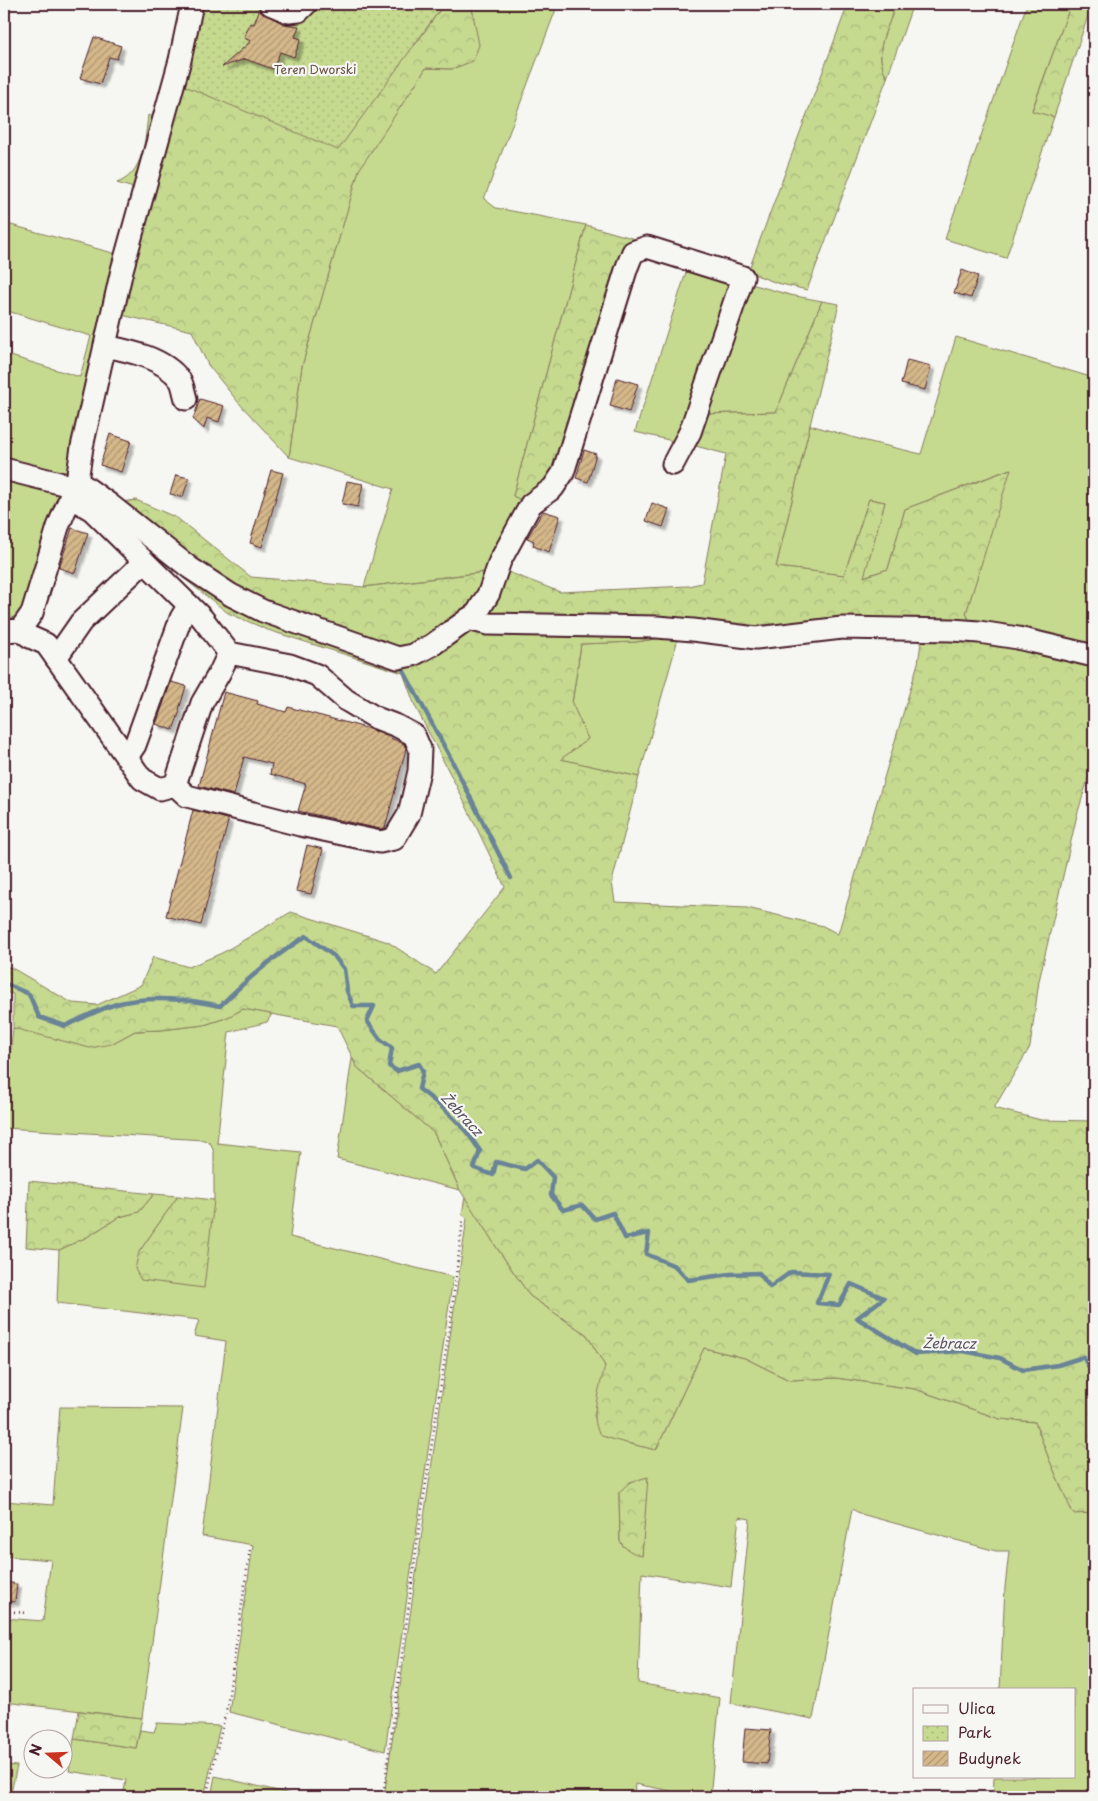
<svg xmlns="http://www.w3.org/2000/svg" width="1098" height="1801" font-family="'Playpen Sans',sans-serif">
<defs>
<pattern id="forest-crowns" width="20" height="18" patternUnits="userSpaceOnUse" patternTransform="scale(1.25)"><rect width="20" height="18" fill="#c5d98f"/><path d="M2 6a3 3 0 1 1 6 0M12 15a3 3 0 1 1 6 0" fill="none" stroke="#abba7c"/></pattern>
<pattern id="park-dots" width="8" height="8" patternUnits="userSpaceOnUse" patternTransform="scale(1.25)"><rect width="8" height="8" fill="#c5d98f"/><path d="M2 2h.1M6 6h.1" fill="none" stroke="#abba7c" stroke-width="1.8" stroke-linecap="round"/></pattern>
<pattern id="building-hatch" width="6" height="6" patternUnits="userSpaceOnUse" patternTransform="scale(1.25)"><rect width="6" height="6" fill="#d5b88a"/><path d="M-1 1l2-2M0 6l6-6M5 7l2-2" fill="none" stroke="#af9571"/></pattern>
<filter id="shadow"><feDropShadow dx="4" dy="4" stdDeviation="1" flood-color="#0004"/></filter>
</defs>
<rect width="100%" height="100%" fill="#f6f6f2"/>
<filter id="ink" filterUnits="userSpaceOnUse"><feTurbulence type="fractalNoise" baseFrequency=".02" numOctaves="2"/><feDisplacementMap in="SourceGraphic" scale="10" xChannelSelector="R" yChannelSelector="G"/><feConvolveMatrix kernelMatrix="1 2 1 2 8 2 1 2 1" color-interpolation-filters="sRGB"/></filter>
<g filter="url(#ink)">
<g fill="#c5d98f" stroke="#887c5d" fill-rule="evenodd">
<path d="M475,4h83l-74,195 12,9 90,17 -73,271 14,7 -35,68 -128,16 29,-98 -104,-32 13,-91 57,-197 67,-101 26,1 22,-52 -2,-8z"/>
<path d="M896,4h17l-26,74c-15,-29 0,-46 9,-74z"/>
<path d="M1027,4h44l-39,106 22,7 -48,141 -61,-19z"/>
<path d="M148,115l9,3 -20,71 -20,-6c27,-10 28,-43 31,-68z"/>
<path d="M4,223l116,32 -50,226 -66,-16v-111l76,23 11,-41 -87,-26z"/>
<path d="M689,263l49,17 -57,163 -46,-11z"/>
<path d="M744,282l46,13 32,6 -46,111 -75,2z"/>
<path d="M956,337l138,41v270l-124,-26 -4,-9 44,-144 -105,40 -17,60 -25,8 22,-75 -16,-3 -25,76 -68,-8 34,-142 56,16 55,13z"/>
<path d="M4,473l63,17 -42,115c-6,8 -10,14 -21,15z"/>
<path d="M679,635l-40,142 -79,-18 28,-20 -16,-35 9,-60 55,-2z"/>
<path d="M243,1009l29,5 -5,8 -38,10 -12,111 84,9 -11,85 163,40 -68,474 -156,-39 24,-167 -51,-9 24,-195 -32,-5 5,-16 -142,-17 2,-53 28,-13 32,-20 20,-5 15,-18 24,2 -39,56 75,-52v-47l-3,-9 -7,-4 -200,-12v-24l9,-76 24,5 74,11 24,-13 26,-1 43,-5 22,-7z"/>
<path d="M352,1058l5,9 77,66 26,57 -123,-31z"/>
<path d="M465,1197l32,51 33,48 57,39 18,31 -11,50 11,21 51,13 48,-102 41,10 44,22 47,-2 79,11 85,30 35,3 14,37 24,54h21v284h-101l1,-20h80v-87h-74l5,-103 4,-36h-13l-135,-37 -9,-5 -39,210 -82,-16 19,-184 -11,-2 -8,70 -89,-14 -4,110 82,15 -10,99h-8l-67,-13 -1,13h-250l83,-579 -5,-4zM647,1478l-5,78 -19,-10 -3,-5 -1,-49z"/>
<path d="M60,1407l123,1 -41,310 -138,-16v-84l39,3 8,-61 -47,-4v-55l49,4z"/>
<path d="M157,1723l63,3 -16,71h-81l3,-17 -57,-9 5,-32 62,9 4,-18 14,2z"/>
<path d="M215,1776l88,21h-92z"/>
</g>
<g fill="url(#forest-crowns)" stroke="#887c5d" fill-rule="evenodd">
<path d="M444,4h31l-3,5 7,36 -6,16 -21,8 -26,-1 -67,102 -57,196 -13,91 -51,-55 -30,-37 -16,-34 -75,-17 63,-231 235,-38z"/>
<path d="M848,4h48c-9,28 -24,45 -9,74l-80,212 -30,-7 -29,-11z"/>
<path d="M1071,4h21l-38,113 -22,-6z"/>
<path d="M586,225l60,17 -88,228 -31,33 -14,-7z"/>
<path d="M822,301l17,3 -63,263 68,8 25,-76 16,3 -21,75 24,-8 17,-60 106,-40 -45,144 10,25 118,24v97l-17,56 -38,166 -9,66 -36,61 47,12 53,1v392l-21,1 -24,-55 -14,-37 -35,-3 -85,-30 -79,-11 -47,2 -44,-22 -41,-10 -48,102c-11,-3 -46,-10 -53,-14 -17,-12 -2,-52 2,-70l-18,-31 -57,-39 -33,-48 -37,-58 -26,-57 -77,-66 -20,-41 -94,-17 -17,9 -22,7 -43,5 -26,1 -24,13 -21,4 -77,-20v-34l-9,-2v-26l8,2 60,35 25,2 44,-20 12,-28 36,10 33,-14 69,-41 97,30 48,32 69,-87 -46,-96 -44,-85 -12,-33 -135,-43 -40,-17 -42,-33 -69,-62 -8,-14 27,-4 41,18 74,59 113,10 139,-17 57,22 128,-6 14,-3 24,-129 -38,-10 13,-30 75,-2zM714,629l208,7 -4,27 -80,271 -15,-8 -76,-18 -132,-6 -3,-20 27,-105 -78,-18 27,-20 -16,-36 9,-59 55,-2z"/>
<path d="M29,1181l125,13 -15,18 -20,5 -32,20 -28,13 -33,-3z"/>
<path d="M178,1196l36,4 -10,88 -63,-8 -6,-11 4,-17z"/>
<path d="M648,1477l-6,79c-9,-3 -17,-6 -22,-15l-1,-49 11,-10z"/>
<path d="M79,1711l63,7 -6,30 -62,-9z"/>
<path d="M4,1765l13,1 -7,31h-6z"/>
</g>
<path fill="url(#park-dots)" stroke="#887c5d" d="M198,4h246l-106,146 -158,-66z"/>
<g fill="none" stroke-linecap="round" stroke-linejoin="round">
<g stroke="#698397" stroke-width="4.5">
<path d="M232,607l27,13"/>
<path d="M400,664l51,95 60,119"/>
<path d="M4,983l25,11 10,23 26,9c18,-8 36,-18 55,-23 30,-7 70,-4 100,3 28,-28 53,-49 86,-70l28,20 10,13 3,22 6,15h21l-7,15 13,18 12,9 -3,18 8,5 22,-7 4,7 -4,18c24,18 45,36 61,62l-6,17 19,7 3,-13 29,7 12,-9 16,17 -2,18 12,15 19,-5 13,14 18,-6 12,25 24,-5 -3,21 29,12 13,14 42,-6 29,-1 11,14 21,-15 38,2 -12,29 22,2 12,-21 33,14 -27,20 59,36 47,-3 37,7 23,12 35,-5 25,-8 11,18"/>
</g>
</g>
<g fill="url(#building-hatch)" stroke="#4a1f2b" filter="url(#shadow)">
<path d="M259,11l25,13 15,2 -4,11 6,2 -7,18 -14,-5 -7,17 -28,-10 -23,8 29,-26 -7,-3 6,-15 4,1z"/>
<path d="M94,37l27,9 -4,13 -8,-2 -9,27 -20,-6z"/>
<path d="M962,270l16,6 -7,22 -17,-5z"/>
<path d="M907,360l24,6 -6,24 -24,-6z"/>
<path d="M617,378l21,6 -9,28 -19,-6z"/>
<path d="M200,399l24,7 -5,16 -12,-4 -3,11 -11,-10z"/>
<path d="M110,434l21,7 -10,31 -21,-7z"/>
<path d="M584,450l12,4 -8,28 -12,-4z"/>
<path d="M271,470l12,3 -21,74 -12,-4z"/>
<path d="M176,475l13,3 -6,19 -13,-3z"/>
<path d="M347,481l16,3 -5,23 -16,-3z"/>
<path d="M652,503l17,6 -6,18 -17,-6z"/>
<path d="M543,511l17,5 -11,36 -16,-6 1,-5 -7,-3z"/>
<path d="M72,528l16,5 -13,40 -16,-5z"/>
<path d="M171,682l15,4 -7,24 1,1 -7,19 -17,-6z"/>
<path d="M224,692l34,9 -1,3 29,8 2,-5 82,22 34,15 2,5 -21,79 -5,1 -82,-18 8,-27 -36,-10 2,-10 -28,-7 -10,38 -35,-9z"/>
<path d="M193,810l35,9v3l-27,103 -35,-9z"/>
<path d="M307,845l16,4 -12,45 -15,-3z"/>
<path d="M6,1582l11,2 -2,18 -11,-1z"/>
<path d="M745,1728l26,2 -4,34 -25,-2z"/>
</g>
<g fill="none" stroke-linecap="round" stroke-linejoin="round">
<defs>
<g id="minor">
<path d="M270,4l19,8 10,-1 7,-7"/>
<path d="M105,346c25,5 59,12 75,34 3,4 4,13 6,19"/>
<path d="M4,469l71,18"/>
<path d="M77,481l32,23 81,64 41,27 32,16 135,47 15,-3 19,-10 45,-32 12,-20 11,-32 31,-57 22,-16 10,-15 64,-206 6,-15 14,-5 96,30 -53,155 -17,32"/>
<path d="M468,619l20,5 169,3 36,3 63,8 86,-10 110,2 27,2 39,6 76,18"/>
<path d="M20,630l10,7 16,7 96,135 18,10 15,-4 27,-82 18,-31 9,-19 -27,-35 -110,-108 -22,-13"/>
<path d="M4,631l16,-1 12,-17 26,-86 19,-46 5,-34 40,-177 58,-210 12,-56"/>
<path d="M56,658l25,-36 63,-60"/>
<path d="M127,757l8,-12 46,-127 8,-13"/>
<path d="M175,785l12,11 113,29 80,17 14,-3 15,-25 10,-43 1,-22 -6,-14 -17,-9 -21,-8 -30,-18 -29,-25 -27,-10 -61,-12"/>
</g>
</defs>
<use href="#minor" stroke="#4a1f2b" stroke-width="25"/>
<g stroke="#4a1f2b" stroke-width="2.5" stroke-dasharray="1 4" stroke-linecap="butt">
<path d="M4,1611l23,2"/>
<path d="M206,1797l21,-90 23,-158"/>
<path d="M383,1797l37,-275 30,-198 13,-104"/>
</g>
<use href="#minor" stroke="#f6f6f2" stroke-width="21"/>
</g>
</g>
<g text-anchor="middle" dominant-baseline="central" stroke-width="4.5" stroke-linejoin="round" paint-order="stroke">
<g font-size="12" fill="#694e44" stroke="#f6f6f2">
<text x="315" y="69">Teren Dworski</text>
</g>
<g font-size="14" font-style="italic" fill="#5a5161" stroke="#f6f6f2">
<text transform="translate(462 1114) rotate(47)">Żebracz</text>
<text transform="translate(949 1343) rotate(1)">Żebracz</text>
</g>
</g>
<rect width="1098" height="1801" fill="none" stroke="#f6f6f2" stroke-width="20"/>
<rect x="10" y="10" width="1078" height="1781" fill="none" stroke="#4a1f2b" stroke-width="2" filter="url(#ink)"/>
<rect x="913" y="1688" width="162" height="90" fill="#f6f6f2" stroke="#b1a0a2"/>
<rect x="923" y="1705" width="25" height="8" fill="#f6f6f2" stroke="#b1a0a2"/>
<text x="958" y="1714" font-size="15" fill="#4a1f2b">Ulica</text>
<rect x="923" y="1726" width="25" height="15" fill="url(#park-dots)" stroke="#b1a0a2"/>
<text x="958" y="1738" font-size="15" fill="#4a1f2b">Park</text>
<rect x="923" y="1751" width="25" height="15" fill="url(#building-hatch)" stroke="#b1a0a2"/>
<text x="958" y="1764" font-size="15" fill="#4a1f2b">Budynek</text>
<g transform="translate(48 1754) rotate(289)"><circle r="24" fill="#f6f6f2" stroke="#b1a0a2"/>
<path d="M0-4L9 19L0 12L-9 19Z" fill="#c8321e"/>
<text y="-8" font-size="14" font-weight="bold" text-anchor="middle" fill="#4a1f2b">N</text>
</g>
</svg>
